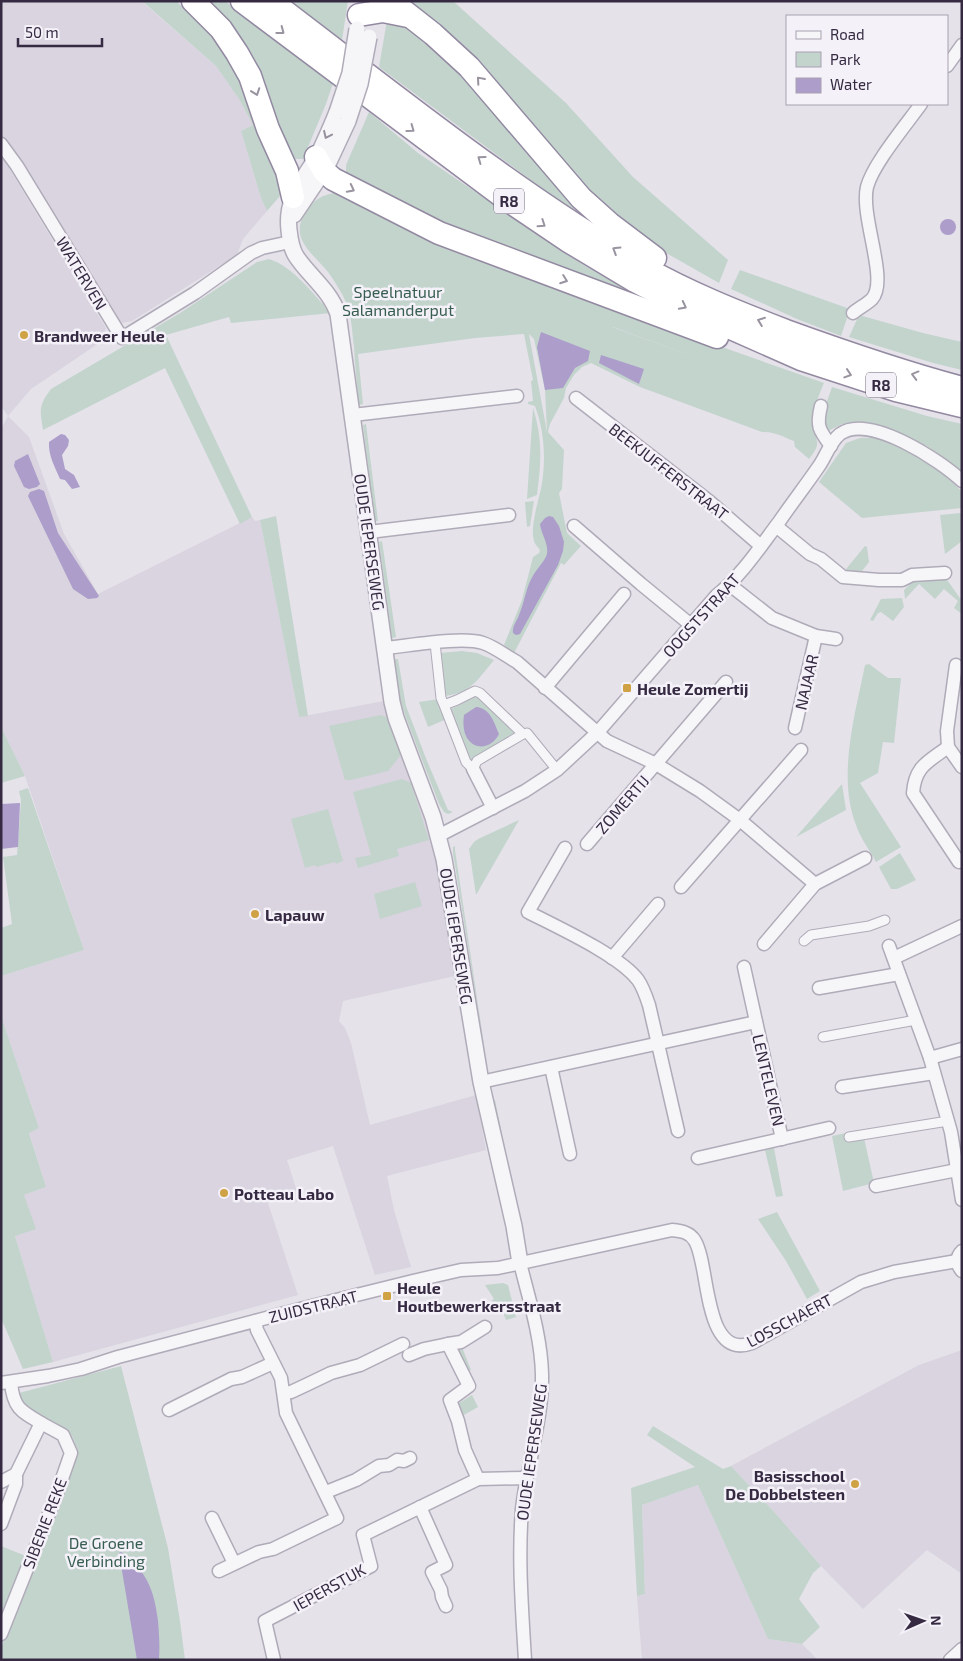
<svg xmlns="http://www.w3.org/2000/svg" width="963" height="1661" font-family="'Exo 2',sans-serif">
<rect width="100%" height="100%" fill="#e5e2ea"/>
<g fill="#d9d4df">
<path d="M1,1h140l75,65 23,33 14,26 -12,6 20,67 6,13 -24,28 -6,16 -105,66 -10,2 -9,-9 -77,-128 -35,-51z"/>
<path d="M1,155l105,173 -4,13 -71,48 -23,27 21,21 35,97 34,60 154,-77 3,4 5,-1 39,197 85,-16 30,83 25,81 16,111 -112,25 -4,20 6,7 6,15 19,82 106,-30 10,55 -99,26 7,34 17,57 -36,8 -42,-129 -46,14 13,41 -7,2 -5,-14 -22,8 32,98 -245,67 -38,-126 9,-41 22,-8 -17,-55 10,-4 -38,-112v-40l83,-26 -59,-174 -24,-49v-298l7,-13 -7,-10z"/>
<path d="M962,1350v224l-35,-24 -64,59 -42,-43 -44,-51 -46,-49 188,-101z"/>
<path d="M698,1485l70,154 34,5 16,16h-176l-5,-64 8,-2 -3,-89z"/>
</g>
<g fill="#c3d4cd" fill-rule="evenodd">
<path d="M142,1h34l40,36 17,23 49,128 -2,8 -13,15 -6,-13 -20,-67 12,-6 -14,-26 -23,-33z"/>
<path d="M201,1h24l108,82 -7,21 -23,55h-7l-8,-6z"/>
<path d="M291,1h57l-6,39z"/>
<path d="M400,1h53l113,102 67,74 95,83 -9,23 -74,-42 -41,-35z"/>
<path d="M389,19h11l31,21 194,202 -81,-52 -165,-123 7,-41z"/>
<path d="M369,112l49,41 167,113 113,60 -280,-113 -72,-37v-11z"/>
<path d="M335,193l7,1 255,109 227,80c-5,12 -11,26 -11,39 1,19 11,19 -4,37l-14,-12 -1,-6c-10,-4 -20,-10 -32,-9l-122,-45 -49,-24 -9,4 -8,8 -8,13 -2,10 -14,26 -2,8 16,18 -2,39 -3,4 8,40 14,13 -17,19 -3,-2 -47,90 -10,-8 18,-45 11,-43 6,-4 1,-3c-1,-2 -3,-3 -4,-5 -9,-12 4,-48 6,-62 4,-26 2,-53 -7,-77l-7,-2v-2l5,-1 -2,-20 2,-1 -9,-46 -49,4 -117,16 5,50 -4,1c-2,-19 -4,-39 -5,-58 -2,-14 -2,-29 -7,-42 -4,-11 -12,-23 -19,-33 -15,-19 -41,-34 -21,-62 8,-11 15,-15 28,-17zM612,327l93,34 -92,-34zM529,334l5,5 11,51 2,42z"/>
<path d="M269,259c25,8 44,35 62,54l-100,10 -2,-6 -63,18 86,182 -12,7 -75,-156 -122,62c-3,-20 -5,-24 8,-41l129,-76 77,-51z"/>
<path d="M740,270l110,39 -9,27 -44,-17 -66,-30z"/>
<path d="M859,315l64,18 39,9v28l-29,-7 -84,-26z"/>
<path d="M832,387l95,29 35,8v48l-35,-26 -64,-23 -21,1 -14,7h-3l-1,-21z"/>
<path d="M533,408c10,32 8,55 4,87l-10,4z"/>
<path d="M366,424l12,97h-3l-12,-96z"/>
<path d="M860,438c41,-3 76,27 102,54v16l-100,10 -43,-36 27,-39z"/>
<path d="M534,501l-4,25 -3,1 -2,-25z"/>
<path d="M961,513l1,28 -17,13 -5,-39z"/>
<path d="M276,516l32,200 -9,1 -39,-197z"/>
<path d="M382,541l14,96 -4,1 -13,-96z"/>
<path d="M865,546l2,1 2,15 -7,9 -14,2 -2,-4z"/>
<path d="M945,577l17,24v13l-8,-6 4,-7 -14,-12 -9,10 -16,-15 -14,15 -1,-9 10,-10z"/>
<path d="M902,598l2,9 -11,14 -12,-9 -3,1 -5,8 -3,-1 11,-21z"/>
<path d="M462,651l15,2 17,7c-17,20 -22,32 -49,36l-5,-43z"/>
<path d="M394,659h4l8,47 21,55 21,49 5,2 -5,2 -4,-2 -5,-8 -33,-86 -6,-19z"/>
<path d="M869,664l19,14h13l-7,65 -11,-1 -5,31 -18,10 41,64 -25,15c-6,-12 -16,-24 -20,-37 -19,-49 -1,-110 9,-160z"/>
<path d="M478,695l41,39 -48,28 -22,-52z"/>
<path d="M439,699l8,20 -19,8 -9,-25z"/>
<path d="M380,715l7,2 14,38 -13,16 -37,9h-6l-16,-54z"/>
<path d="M1,727l24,49 -24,7z"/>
<path d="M402,779l9,4 18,57 -32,9 2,7 -41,12 -3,-10 16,-3 -18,-63z"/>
<path d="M842,784l4,26 -50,27z"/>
<path d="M28,788l56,162 -83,26v-48l11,-4 -9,-67 14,-2 4,-55 -2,-9z"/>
<path d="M328,809l15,52 -7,3 -1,-2 -19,5 -1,-2 -10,3 -14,-49z"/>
<path d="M519,820l-43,75 -7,-46 5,-7 4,-3z"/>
<path d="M455,846v4l32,215 -34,-212v-6z"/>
<path d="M900,853l16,27 -19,9h-6l-12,-22z"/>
<path d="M415,882l7,24 -42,13 -6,-25z"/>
<path d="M1,1016l38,112 -10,5 17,54 -22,8 12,34 -21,7 38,126 -30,7 -22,-51z"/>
<path d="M495,1100l21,103 -23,-102z"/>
<path d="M846,1133l2,8 16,-3 10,45 -31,8 -11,-55z"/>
<path d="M774,1148l9,48 -7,1 -11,-47z"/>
<path d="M777,1212l43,79 -13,8 -21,-38 -28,-42z"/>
<path d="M503,1283l5,2 8,32 -10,3 -3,-8 -4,2 -7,-14 2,-1 -9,-14z"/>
<path d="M462,1347l9,23 -4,2 -10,-23z"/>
<path d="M121,1366l47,182 12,73 5,39h-184v-12l69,-176 7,-24 -5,-12 -45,-28 -8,-15z"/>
<path d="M472,1395l6,12 -16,9 -6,-11z"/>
<path d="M653,1426l70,43 8,-3 46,49 44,51 -8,7 -14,26 21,28 -18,17 -34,-5 -70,-154 -56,20 3,89 -8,2 -6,-108 64,-21 -48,-32z"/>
<path d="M1,1546l25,10 -25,68z"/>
</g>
<g fill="#ac9dca">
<circle cx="948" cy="227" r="8"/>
<path d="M541,332l49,19 -2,10 -13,7 -12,20 -18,2 -8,-43z"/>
<path d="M601,355l43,14 -5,15 -40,-21z"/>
<path d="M61,434l4,1 4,5 -1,6 -6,9 3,14 9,6 6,12 -8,2 -7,-9 -5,-1c-5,-12 -12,-24 -11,-37z"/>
<path d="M28,454l12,30 -3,3 -8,2 -5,-2 -10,-21 1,-5z"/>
<path d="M39,489l5,2 14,42 41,63 -2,2 -9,1 -15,-10 -45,-93 2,-4z"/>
<path d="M549,516l4,1 6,9 5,16 -1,9 -5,14 -38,69 -4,1 -3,-2c-1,-7 4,-12 6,-18 6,-14 7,-29 15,-41 4,-7 11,-13 13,-20 2,-10 -6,-20 -7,-30l5,-6z"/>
<path d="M476,707c14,1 18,15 23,27 -6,13 -23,18 -32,4 -4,-7 -4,-16 -3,-23z"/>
<path d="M20,803l-2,44 -17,2 1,-45z"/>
<path d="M121,1552c26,19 33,38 37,69 1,13 2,25 1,39h-22l-18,-107z"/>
</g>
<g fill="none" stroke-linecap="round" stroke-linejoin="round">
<defs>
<g id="pedestrian">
<path d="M435,643l6,55 3,7 13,-5 18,-9 5,2 43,41 -46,27 -4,8 -7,-7 -22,-57"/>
<path d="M523,734l4,-1 30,37"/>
<path d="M804,941l7,-6 58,-9 16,-6"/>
<path d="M823,1037l93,-17"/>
<path d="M849,1137l99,-16"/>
</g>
<g id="minor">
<path d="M947,66l15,-21"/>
<path d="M1,144l16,22 105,172 73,-45 56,-40 11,-5 28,-6"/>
<path d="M853,313c6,-5 14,-9 19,-14 17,-19 -12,-82 -5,-112 6,-23 39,-62 54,-83"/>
<path d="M576,398l134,104 51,44"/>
<path d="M821,406c-5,20 -2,24 10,40"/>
<path d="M353,415l164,-19"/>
<path d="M574,526l67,58 50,41"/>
<path d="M776,526l34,28 11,5 22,18 36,3h23l10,-5 33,-2"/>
<path d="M369,532l140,-17"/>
<path d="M730,585l42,33 44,18 20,3"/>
<path d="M384,648c24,-2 78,-12 99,-5 12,4 23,13 34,19l90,79 49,23 44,27 40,29 75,64"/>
<path d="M956,665l-9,66 1,16 14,20"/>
<path d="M545,688l79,-94"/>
<path d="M795,728l21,-92"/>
<path d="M948,747c-20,15 -33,19 -35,46l46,69"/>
<path d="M473,769l20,39"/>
<path d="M438,836l87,-45 32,-21 41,-38 119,-137c25,-20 43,-48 62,-73 13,-19 27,-37 40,-56 7,-10 11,-24 21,-32 29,-21 101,27 122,47"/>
<path d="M587,844l139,-162"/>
<path d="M565,848l-37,64c29,15 91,43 110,68 5,7 8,16 11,25l29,126"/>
<path d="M681,887l120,-137"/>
<path d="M764,944l51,-60 50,-26"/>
<path d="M889,946l41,112 21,74 11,68"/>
<path d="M612,958l46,-54"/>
<path d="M894,958l68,-32"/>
<path d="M744,967l38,172"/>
<path d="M819,988l80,-14"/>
<path d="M930,1058l32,-9"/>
<path d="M551,1067l19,87"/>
<path d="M481,1082l275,-60"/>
<path d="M842,1087l92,-14"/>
<path d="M698,1158l131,-30"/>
<path d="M876,1186l81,-16"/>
<path d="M962,1251c-6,6 -6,13 0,20"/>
<path d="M520,1263c9,36 21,73 22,111 1,45 -15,90 -20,135 -4,50 0,100 3,151"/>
<path d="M448,1344l13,-2 24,-15"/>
<path d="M409,1355l15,-6 24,-5 21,42 -19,14 8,21 7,29 13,29"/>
<path d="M1,1383l47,-7 33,-7 37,-12 186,-49 109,-27 48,-11 37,-2 174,-38c9,1 18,2 23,11 15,25 8,120 57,102l109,-61 33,-10 63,-11"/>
<path d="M284,1393l7,-1 15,-7 25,-12 29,-8 43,-21"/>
<path d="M169,1410l62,-31 11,-2 31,-14"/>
<path d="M1,1482l15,-8 25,-51c-21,-12 -28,-16 -30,-41"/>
<path d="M326,1492l30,-12 23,-14 10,-1 8,-5 7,1 6,-3"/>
<path d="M420,1507l26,58 -14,7 9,18 1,7 4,9"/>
<path d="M212,1518l22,45"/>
<path d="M1,1524l15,-40v-10"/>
<path d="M219,1571l40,-19 14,-3 64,-31 -51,-105 -5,-35 -24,-48 -2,-9"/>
<path d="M1,1634l55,-138 15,-43 -8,-18 -22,-12"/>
<path d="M274,1660l-9,-39 106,-55 -8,-31 115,-56 48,-1"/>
<path d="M950,1660l12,-11"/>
</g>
<g id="tertiary">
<path d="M337,112c-5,13 -11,26 -17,39 -15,28 -35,45 -31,79 1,9 2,18 7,26 13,20 34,34 42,58l54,388 4,16 37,99 11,42 37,223 33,144 6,37"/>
<path d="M294,215l33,-49 21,-45"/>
</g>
<g id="motorway">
<path d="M193,1l28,28 16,24 13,23 18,53 19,42 6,26"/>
<path d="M242,1l264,198 64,43 65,39 62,32 104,46 95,31 66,16"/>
<path d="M271,1c120,91 242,190 372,266 46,26 94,45 143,64 58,21 116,41 176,57"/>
<path d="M391,1l42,33 36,33 112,131 29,26 45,34"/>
<path d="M359,15l24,-4 25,5"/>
<path d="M316,157l8,14 9,8 106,54 278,104"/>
</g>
</defs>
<use href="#pedestrian" stroke="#b0abb8" stroke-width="11"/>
<use href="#minor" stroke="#b0abb8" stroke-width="15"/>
<use href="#tertiary" stroke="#b0abb8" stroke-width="18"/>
<use href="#motorway" stroke="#9389a1" stroke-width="25"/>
<use href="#pedestrian" stroke="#f6f5f8" stroke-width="9"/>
<use href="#minor" stroke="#f6f5f8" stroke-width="12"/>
<use href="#tertiary" stroke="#f6f5f8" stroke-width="15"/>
<use href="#motorway" stroke="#fff" stroke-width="22"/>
<defs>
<g id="tertiary-bridge">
<path d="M337,112l13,-39 7,-44"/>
<path d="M348,121l12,-37 9,-47"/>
</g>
</defs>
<use href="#tertiary-bridge" stroke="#b0abb8" stroke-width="18" stroke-linecap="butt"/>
<use href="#tertiary-bridge" stroke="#f6f5f8" stroke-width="15"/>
</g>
<defs><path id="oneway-chevron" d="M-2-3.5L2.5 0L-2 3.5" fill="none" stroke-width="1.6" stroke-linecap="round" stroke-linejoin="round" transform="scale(1.25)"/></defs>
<g stroke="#9a94a0">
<use href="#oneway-chevron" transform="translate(281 31) rotate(37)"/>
<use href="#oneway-chevron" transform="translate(480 80) rotate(-131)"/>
<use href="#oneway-chevron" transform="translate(256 92) rotate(70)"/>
<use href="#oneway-chevron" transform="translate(411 129) rotate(36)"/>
<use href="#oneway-chevron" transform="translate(481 159) rotate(-144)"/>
<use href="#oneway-chevron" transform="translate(351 189) rotate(27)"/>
<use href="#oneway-chevron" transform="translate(542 224) rotate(34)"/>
<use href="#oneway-chevron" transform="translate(616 250) rotate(-148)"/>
<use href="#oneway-chevron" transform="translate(564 280) rotate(20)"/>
<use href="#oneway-chevron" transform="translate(683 306) rotate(27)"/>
<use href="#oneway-chevron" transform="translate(761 321) rotate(-159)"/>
<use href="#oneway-chevron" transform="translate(848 374) rotate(18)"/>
<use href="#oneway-chevron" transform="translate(915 375) rotate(-165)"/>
</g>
<use stroke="#96909d" href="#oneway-chevron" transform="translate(327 135) rotate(115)"/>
<g fill="#cfa246" stroke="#f4f1f8" stroke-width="2">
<circle cx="24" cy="335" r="5"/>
<rect x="622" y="683" width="10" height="10" rx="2.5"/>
<circle cx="255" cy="914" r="5"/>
<circle cx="224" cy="1193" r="5"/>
<rect x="382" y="1291" width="10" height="10" rx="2.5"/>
<circle cx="855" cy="1484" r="5"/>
</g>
<g text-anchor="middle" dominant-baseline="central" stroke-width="5" stroke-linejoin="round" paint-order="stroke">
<g fill="#f4f1f8" stroke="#6e6679" stroke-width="1">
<rect x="494" y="188.5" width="30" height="25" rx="4"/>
<rect x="866" y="372.5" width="30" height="25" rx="4"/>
</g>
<g font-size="15" font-weight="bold" fill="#352a42">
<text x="509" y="201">R8</text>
<text x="881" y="385">R8</text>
</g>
<g font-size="16" fill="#352a42" stroke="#f4f1f8">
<text transform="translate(82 273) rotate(59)">WATERVEN</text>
<text transform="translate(669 471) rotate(38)">BEEKJUFFERSTRAAT</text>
<text transform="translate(370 542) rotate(82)">OUDE IEPERSEWEG</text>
<text transform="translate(701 615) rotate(-48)">OOGSTSTRAAT</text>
<text transform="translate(806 682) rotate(-77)">NAJAAR</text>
<text transform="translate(622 804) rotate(-49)">ZOMERTIJ</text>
<text transform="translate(457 936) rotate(81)">OUDE IEPERSEWEG</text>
<text transform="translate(769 1080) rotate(77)">LENTELEVEN</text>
<text transform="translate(313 1306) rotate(-14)">ZUIDSTRAAT</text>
<text transform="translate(789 1320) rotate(-28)">LOSSCHAERT</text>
<text transform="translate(531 1452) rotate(-82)">OUDE IEPERSEWEG</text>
<text transform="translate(44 1523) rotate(-69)">SIBERIE REKE</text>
<text transform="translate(329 1587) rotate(-29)">IEPERSTUK</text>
</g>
<g font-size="16" fill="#375e50" stroke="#f4f1f8">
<text x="398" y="291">Speelnatuur<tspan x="398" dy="18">Salamanderput</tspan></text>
<text x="106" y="1542">De Groene<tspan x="106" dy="18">Verbinding</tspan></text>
</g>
<g font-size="16" font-weight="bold" fill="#352a42" stroke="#f4f1f8" text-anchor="start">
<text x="34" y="335">Brandweer Heule</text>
<text x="637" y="688">Heule Zomertij</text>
<text x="265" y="914">Lapauw</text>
<text x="234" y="1193">Potteau Labo</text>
<text x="397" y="1287">Heule<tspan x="397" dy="18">Houtbewerkersstraat</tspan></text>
<text x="845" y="1475" text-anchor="end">Basisschool<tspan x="845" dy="18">De Dobbelsteen</tspan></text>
</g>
</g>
<rect width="963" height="1661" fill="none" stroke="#352a42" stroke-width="5"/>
<rect x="786" y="15" width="162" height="90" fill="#f4f1f8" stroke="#a8a1af"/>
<rect x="796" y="31" width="25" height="8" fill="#f6f5f8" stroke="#a8a1af"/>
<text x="830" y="40" font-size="15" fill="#352a42">Road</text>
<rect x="796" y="52" width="25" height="15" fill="#c3d4cd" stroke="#a8a1af"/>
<text x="830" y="65" font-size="15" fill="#352a42">Park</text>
<rect x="796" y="78" width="25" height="15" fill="#ac9dca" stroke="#a8a1af"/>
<text x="830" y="90" font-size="15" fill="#352a42">Water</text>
<g transform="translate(923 1621) rotate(88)" stroke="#f4f1f8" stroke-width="4" paint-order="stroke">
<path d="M0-4L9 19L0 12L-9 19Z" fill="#352a42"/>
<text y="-8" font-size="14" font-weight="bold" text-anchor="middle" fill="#352a42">N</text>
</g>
<path d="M18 38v8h84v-8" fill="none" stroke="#352a42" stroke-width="2.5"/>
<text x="25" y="38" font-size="15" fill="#352a42" stroke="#f4f1f8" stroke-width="4" paint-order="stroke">50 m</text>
</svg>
